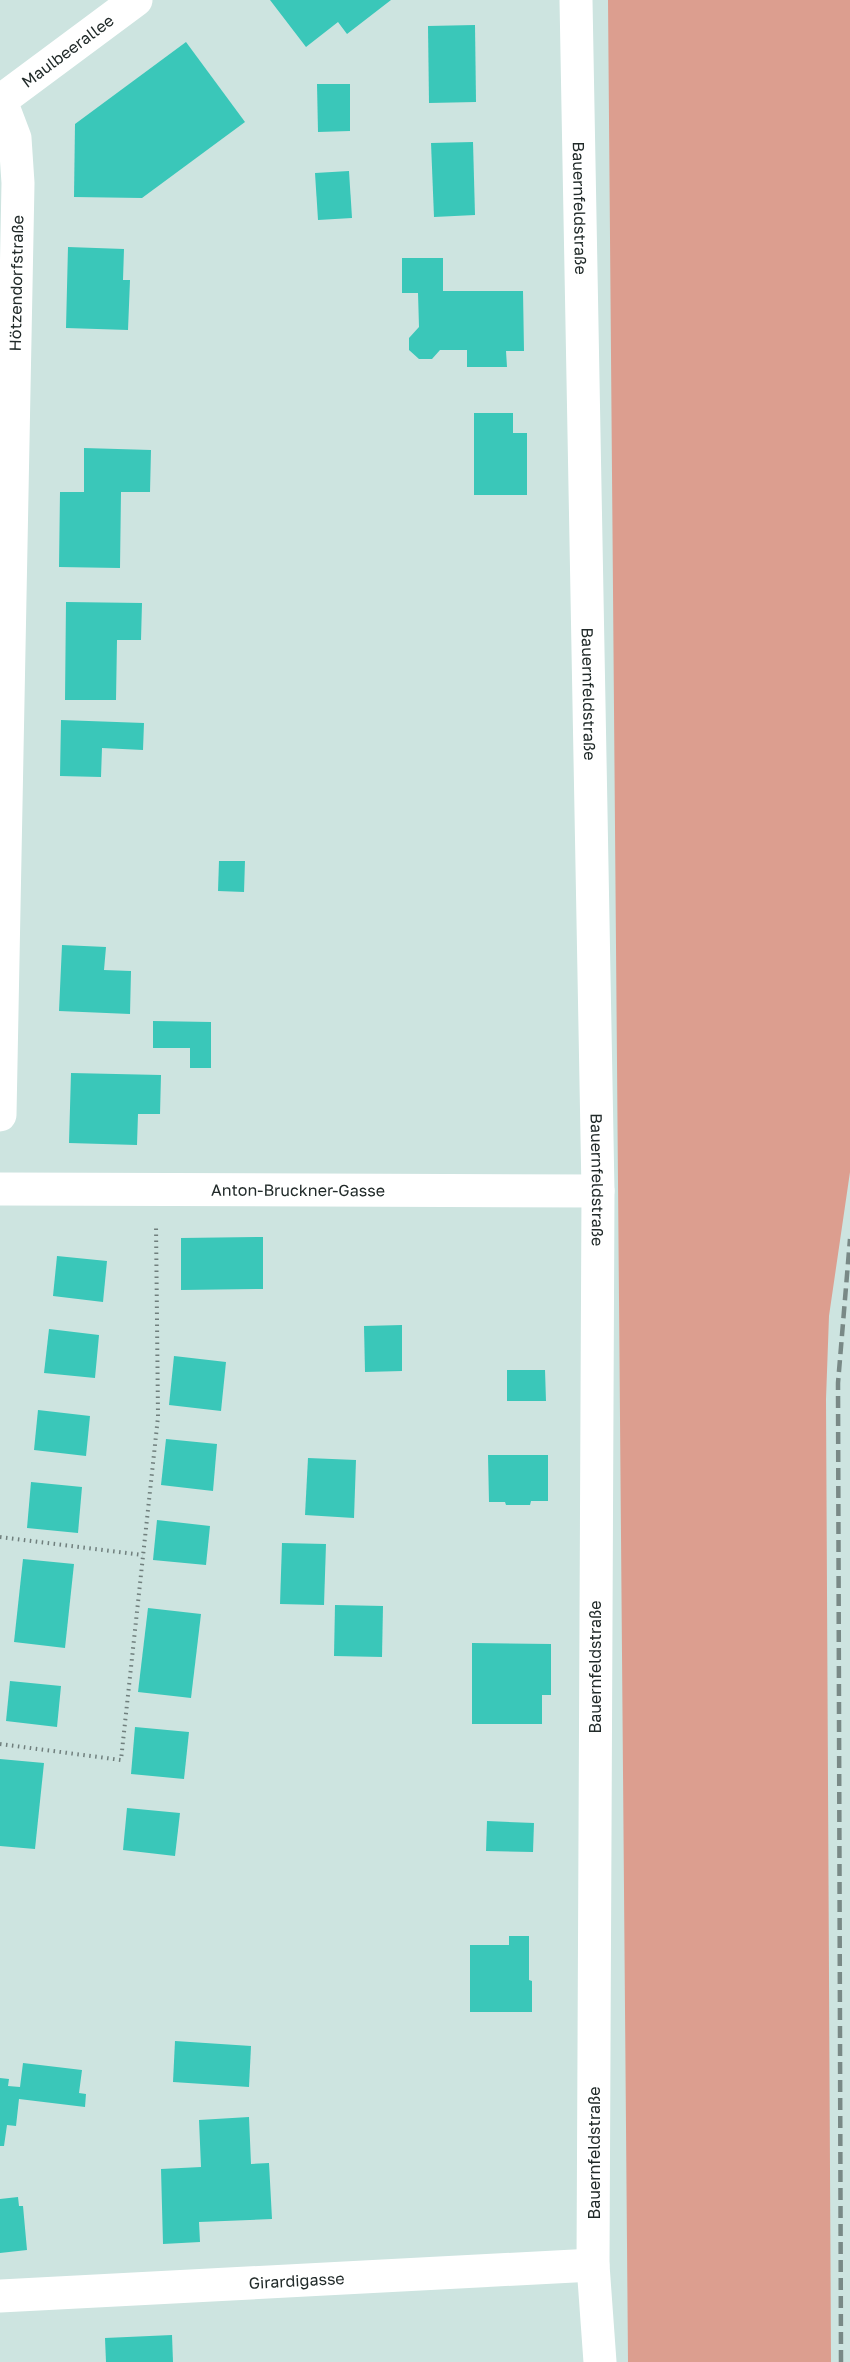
<svg xmlns="http://www.w3.org/2000/svg" width="850" height="2362" font-family="'Golos Text',sans-serif">
<rect width="100%" height="100%" fill="#cde4e0"/>
<path fill="#dc9e8f" d="M608,0h242v1172l-21,144 -3,83 5,963h-203z"/>
<g fill="#3ac7b9">
<path d="M270,0h121l-44,34 -9,-12 -32,25z"/>
<path d="M475,25l1,77 -47,1 -1,-77z"/>
<path d="M186,42l59,80 -103,76 -68,-1 1,-73z"/>
<path d="M317,84h33v47l-32,1z"/>
<path d="M473,142l2,73 -41,2 -3,-74z"/>
<path d="M349,171l3,47 -34,2 -3,-47z"/>
<path d="M68,247l56,2 -1,31h7l-2,50 -62,-2z"/>
<path d="M402,258h41v33h80l1,60h-18l1,16h-40v-17h-27l-8,9h-13l-10,-9v-12l10,-11 -1,-34h-16z"/>
<path d="M474,413h39v20h14v62h-53z"/>
<path d="M84,448l67,2 -1,42h-29l-1,76 -61,-1 1,-75h24z"/>
<path d="M66,602l76,1 -1,37h-24l-1,60h-51z"/>
<path d="M61,720l83,3 -1,27 -41,-2 -1,29 -41,-1z"/>
<path d="M219,861h26l-1,31 -26,-1z"/>
<path d="M62,945l44,2 -2,23 27,1 -1,43 -71,-3z"/>
<path d="M153,1021l58,1v46h-21v-20h-37z"/>
<path d="M71,1073l90,2 -1,39h-22l-1,31 -68,-2z"/>
<path d="M263,1237v52l-82,1v-52z"/>
<path d="M57,1256l50,5 -4,41 -50,-6z"/>
<path d="M402,1325v46l-37,1 -1,-46z"/>
<path d="M49,1329l50,6 -4,43 -51,-5z"/>
<path d="M174,1356l52,6 -5,49 -52,-6z"/>
<path d="M507,1370h38l1,31h-39z"/>
<path d="M38,1410l52,6 -4,40 -52,-6z"/>
<path d="M166,1439l51,5 -4,47 -52,-6z"/>
<path d="M488,1455h60v46h-17l-1,4h-24l-1,-3h-16z"/>
<path d="M308,1458l48,2 -2,58 -49,-3z"/>
<path d="M31,1482l51,5 -4,46 -51,-5z"/>
<path d="M157,1520l53,6 -4,39 -53,-5z"/>
<path d="M282,1543l44,1 -2,61 -44,-1z"/>
<path d="M23,1559l51,5 -9,84 -51,-6z"/>
<path d="M335,1605l48,1 -1,51 -48,-1z"/>
<path d="M148,1608l53,6 -10,84 -53,-6z"/>
<path d="M472,1643l79,1v51h-9v29h-70z"/>
<path d="M10,1681l51,5 -4,41 -51,-6z"/>
<path d="M135,1727l54,5 -5,47 -53,-5z"/>
<path d="M0,1759l44,4 -9,86 -35,-3z"/>
<path d="M127,1808l53,5 -5,43 -52,-6z"/>
<path d="M487,1821l47,2 -1,29 -47,-1z"/>
<path d="M509,1936h20v44l3,1v31h-62v-67h39z"/>
<path d="M175,2041l76,5 -2,41 -76,-5z"/>
<path d="M23,2063l59,7 -3,23 7,1 -1,13 -66,-8 -3,27 -9,-1 -3,21h-4v-68l9,1 -1,7 12,1z"/>
<path d="M249,2117l2,47 18,-1 3,56 -73,3 1,20 -37,2 -2,-75 40,-2 -2,-47z"/>
<path d="M18,2197l1,9h4l4,44 -27,3v-54z"/>
<path d="M172,2335l1,27h-67l-1,-24z"/>
</g>
<g fill="none" stroke-linecap="round" stroke-linejoin="round">
<g stroke="#707f7d" stroke-width="4" stroke-dasharray="1.5 4.5" stroke-linecap="butt">
<path d="M0,1537l143,18"/>
<path d="M0,1744l121,16 37,-343 -2,-193"/>
</g>
<g stroke="#fff" stroke-width="33">
<path id="s1" d="M576,0l22,1191 -5,1074 7,97"/>
<path id="s2" d="M0,101l136,-101"/>
<path id="s3" d="M0,1115l18,-932 -3,-45 -14,-37"/>
<path id="s4" d="M0,1189l598,2"/>
<path id="s5" d="M0,2296l593,-31"/>
</g>
<path stroke="#798986" stroke-width="4.5" stroke-dasharray="12 6" stroke-linecap="butt" d="M841,2362l-3,-979 12,-144"/>
</g>
<g text-anchor="middle" dominant-baseline="central" stroke-width="4.5" stroke-linejoin="round" paint-order="stroke">
<g font-size="16" fill="#212a29" stroke="#fff">
<text stroke="none"><textPath href="#s2" startOffset="84">Maulbeerallee</textPath></text>
<text stroke="none"><textPath href="#s1" startOffset="208">Bauernfeldstraße</textPath></text>
<text stroke="none"><textPath href="#s3" startOffset="832">Hötzendorfstraße</textPath></text>
<text stroke="none"><textPath href="#s1" startOffset="694">Bauernfeldstraße</textPath></text>
<text stroke="none"><textPath href="#s1" startOffset="1180">Bauernfeldstraße</textPath></text>
<text stroke="none"><textPath href="#s4" startOffset="298">Anton-Bruckner-Gasse</textPath></text>
<text transform="translate(595 1667) rotate(-90)">Bauernfeldstraße</text>
<text transform="translate(594 2153) rotate(-90)">Bauernfeldstraße</text>
<text stroke="none"><textPath href="#s5" startOffset="297">Girardigasse</textPath></text>
</g>
</g>
</svg>
